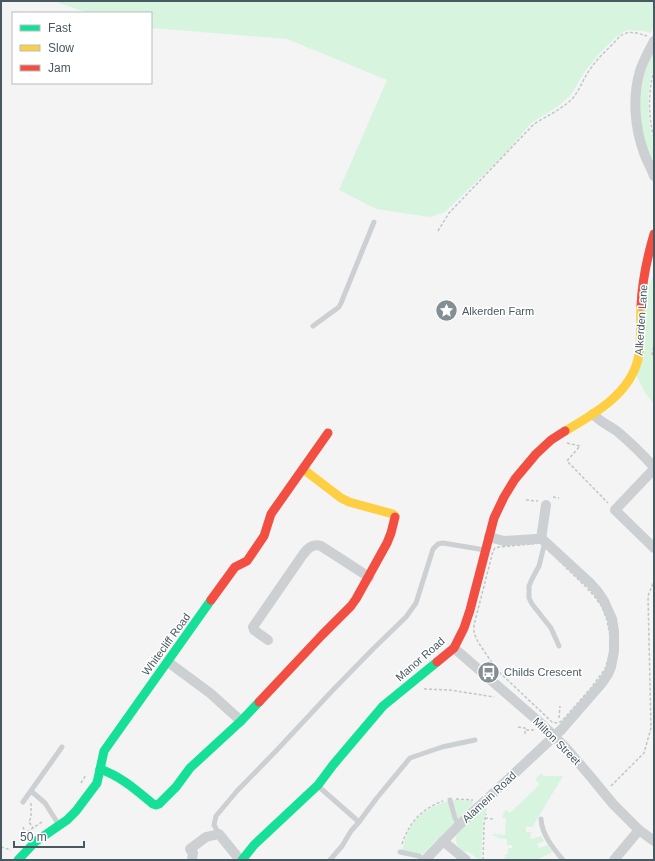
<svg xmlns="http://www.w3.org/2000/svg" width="655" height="861" font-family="Arial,sans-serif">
<rect width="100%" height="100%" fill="#f4f4f4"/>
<g fill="#d7f4df">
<path d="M53,1h601v23l-3,9 -8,-2 -14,-1 -6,2 -7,5 -17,17 -13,16 -16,26 -13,11 -26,16 -24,29 -62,60 -15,5 -54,-8 -37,-19 48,-110 -100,-41 -136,-11v-15h-63z"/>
<path d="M654,50v17l-4,12 -2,19 1,24 5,22v21c-19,-38 -18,-77 0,-115z"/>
<path d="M654,273v131l-9,-11 -8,-16 11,-89z"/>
<path d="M541,774h2v2h20l-29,48 -1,3h-7v5h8l-4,1 1,6 10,-3 3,5 -7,3 2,4 8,-3 6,7 -17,8h-29l-3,-2 2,-2h-3l5,-2v-6h4v-3h-5v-6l-10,-1v-2h-4v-2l12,1 1,-17h-4l2,-5 -1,-1 4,-2 3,3 27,-26 2,-3 -4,-5z"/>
<path d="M454,800l18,1 1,3 -15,15 -5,-18z"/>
<path d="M449,801l5,21 -1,2 -29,29 -3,2 -19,-4c2,-7 4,-15 7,-21 8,-15 24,-26 40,-29z"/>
<path d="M485,808h2v1l-4,12 -2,39c-5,0 -7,-6 -13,-8 -1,-1 -4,0 -5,-1 -5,-3 -8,-8 -7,-14 2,-6 23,-23 29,-29z"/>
</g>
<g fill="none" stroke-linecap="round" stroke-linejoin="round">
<g stroke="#bbc9c3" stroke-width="1.5" stroke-dasharray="3 2" stroke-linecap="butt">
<path d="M654,70c-6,22 -6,45 0,68"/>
<path d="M438,231l11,-18 85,-89c13,-8 26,-14 37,-24 9,-9 12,-22 20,-32 8,-12 20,-21 29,-32 10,-6 17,-3 27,0"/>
<path d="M652,355l2,-11"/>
<path d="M567,443l13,3 -13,15 41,42"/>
<path d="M553,497l6,1"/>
<path d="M526,500l12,1"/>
<path d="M531,544l9,-1 3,2 43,42 9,10 7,10 5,13 3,16v17l-5,16 -14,19 -29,33 -5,2 -5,-1 -55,-52 -19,-28 -4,-9v-8l19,-74 2,-3 4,-1z"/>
<path d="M424,689l26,1 44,7"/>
<path d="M559,718l1,-12"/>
<path d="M518,727l7,1v8"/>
<path d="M526,730h8"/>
<path d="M81,783l5,-8"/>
<path d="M611,786l33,-33 7,-25 -3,-132 6,-15"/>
<path d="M456,799l17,1"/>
<path d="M31,803v14l-2,5 4,6"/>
<path d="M485,818l8,1"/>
<path d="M23,827l1,3 2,3"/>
<path d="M27,832l15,-10"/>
<path d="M402,844c7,-21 19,-35 41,-43"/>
<path d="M1,847l10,3"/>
<path d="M483,860l1,-36 2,-10"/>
</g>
<g stroke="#cdd0d3" stroke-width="5">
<path d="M313,326l26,-19 2,-4 33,-81"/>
<path d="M545,542l-6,24 -7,13 -3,7v12l3,6 19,24 8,18"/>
<path d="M318,786l41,36 17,-23 34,-41 32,-11 33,-7"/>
<path d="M31,791l14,12 14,22"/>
<path d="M450,800l5,18 4,7"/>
<path d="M23,802l39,-55"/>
<path d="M541,819c1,16 12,29 22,41"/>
<path d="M219,834l-5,-9 2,-9 21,-25 39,-40 56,-60 42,-43 32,-31 10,-14 17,-54 5,-5 5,-1 42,7"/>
<path d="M400,852l19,4 5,4"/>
<path d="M330,860l12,-14 9,-15 8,-9"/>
</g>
<g stroke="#cdd0d3" stroke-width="10">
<path d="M654,41c-5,10 -11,20 -14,30 -8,27 -5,57 4,82 3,8 7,15 10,23"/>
<path d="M593,414c7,8 17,12 25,18 13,11 25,23 36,35"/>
<path d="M654,469l-39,41 39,38"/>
<path d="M541,539l5,-34"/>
<path d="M268,640l-14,-10 -1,-3 49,-71c5,-7 10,-13 19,-10l48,31"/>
<path d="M454,648l83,72 17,16 12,12 24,28 23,28 26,26 15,11"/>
<path d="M168,662l42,31 31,28"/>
<path d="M443,841l23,19"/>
<path d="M192,860l1,-7 -3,-4 16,-12 13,-3 21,26"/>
<path d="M425,860l34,-35 103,-96 40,-46 6,-9 3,-7 3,-16v-20l-2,-12 -8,-18 -6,-9 -8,-9 -48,-44h-6l-32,2 -15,-4"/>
<path d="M614,860l25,-30"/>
</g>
<g stroke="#16e098" stroke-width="9">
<path d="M100,769c22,8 36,21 53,35l3,1 3,-1 17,-17 14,-19 51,-47 18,-19"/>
<path d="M18,860l17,-18 32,-22 9,-9 21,-28 7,-32 107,-151"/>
<path d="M242,860l12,-15 64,-60 15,-20 50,-59 54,-44"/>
</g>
<g stroke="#ffcf43" stroke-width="9">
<path d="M565,431c29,-17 65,-37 73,-72 4,-17 2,-35 3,-53"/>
<path d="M303,469l38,29 8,4 44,12 2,2v1"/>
</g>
<g stroke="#f24e42" stroke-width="9">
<path d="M641,306c1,-25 6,-48 13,-72"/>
<path d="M211,600l24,-33 12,-6 17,-25 7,-22 57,-81"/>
<path d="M437,662l17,-14 10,-20 6,-18 24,-92 10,-21 11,-18 21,-25 15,-14 14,-9"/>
<path d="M259,702l63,-67 29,-29 5,-7 31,-56 4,-10 4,-16"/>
</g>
</g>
<defs>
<symbol id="sight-disc" viewBox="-11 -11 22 22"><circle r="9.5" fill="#848f95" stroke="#fff"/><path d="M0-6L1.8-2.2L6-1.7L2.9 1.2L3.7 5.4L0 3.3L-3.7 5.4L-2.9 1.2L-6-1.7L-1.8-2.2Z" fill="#fff"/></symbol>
<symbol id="bus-disc" viewBox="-11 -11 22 22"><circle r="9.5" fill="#848f95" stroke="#fff"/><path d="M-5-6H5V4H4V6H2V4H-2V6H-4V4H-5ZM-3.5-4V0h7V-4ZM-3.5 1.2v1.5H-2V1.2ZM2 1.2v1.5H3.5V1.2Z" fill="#fff"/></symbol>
</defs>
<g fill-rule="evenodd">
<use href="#sight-disc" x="434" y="298" width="25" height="25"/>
<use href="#bus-disc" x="476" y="660" width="25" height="25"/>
</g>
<g text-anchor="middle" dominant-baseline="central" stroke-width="3" stroke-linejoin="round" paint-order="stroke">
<g font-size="11" fill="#485962" stroke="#fff" text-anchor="start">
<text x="462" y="311">Alkerden Farm</text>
<text x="504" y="672">Childs Crescent</text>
</g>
<g font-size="11" fill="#485962" stroke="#fff">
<text transform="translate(641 320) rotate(-86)">Alkerden Lane</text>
<text transform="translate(166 644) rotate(-54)">Whitecliff Road</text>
<text transform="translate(420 659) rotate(-41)">Manor Road</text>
<text transform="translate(557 741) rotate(45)">Milton Street</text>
<text transform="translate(489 797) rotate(-43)">Alamein Road</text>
</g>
</g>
<rect width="655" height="861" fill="none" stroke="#485962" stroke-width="4"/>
<rect x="12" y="12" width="140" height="72" fill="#ffffff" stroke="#b6bdc0"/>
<rect x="20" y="25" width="20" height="6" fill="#16e098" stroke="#b6bdc0"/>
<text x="48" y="32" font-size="12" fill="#485962">Fast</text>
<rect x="20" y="45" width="20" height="6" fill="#ffcf43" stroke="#b6bdc0"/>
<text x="48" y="52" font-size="12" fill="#485962">Slow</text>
<rect x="20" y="65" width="20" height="6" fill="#f24e42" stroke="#b6bdc0"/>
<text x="48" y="72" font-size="12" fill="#485962">Jam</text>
<path d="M14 841v6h70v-6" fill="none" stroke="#485962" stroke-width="2"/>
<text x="20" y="841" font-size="12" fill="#485962" stroke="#ffffff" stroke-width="3" paint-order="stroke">50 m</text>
</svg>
